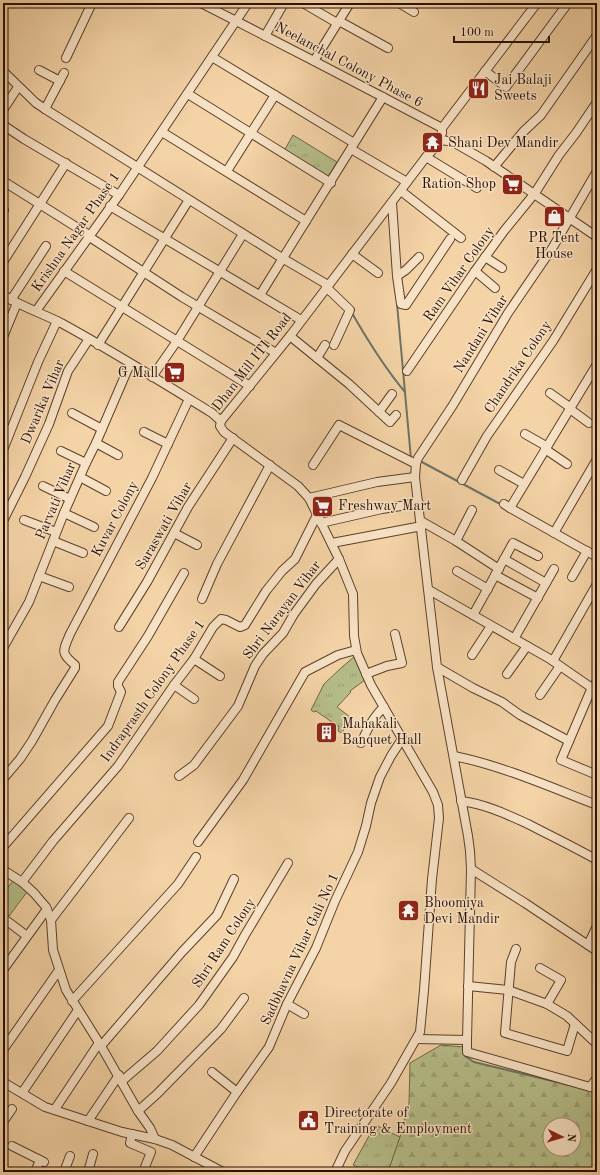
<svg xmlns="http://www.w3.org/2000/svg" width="600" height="1175" font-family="'Old Standard TT',serif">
<defs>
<pattern id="grass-tufts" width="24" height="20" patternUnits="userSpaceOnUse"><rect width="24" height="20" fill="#b6be8a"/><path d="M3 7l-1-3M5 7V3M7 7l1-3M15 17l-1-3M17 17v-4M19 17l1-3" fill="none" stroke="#9ca275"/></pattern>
<pattern id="forest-firs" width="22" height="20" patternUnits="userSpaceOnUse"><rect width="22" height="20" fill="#b6be8a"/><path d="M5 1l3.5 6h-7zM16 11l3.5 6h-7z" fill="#9ca275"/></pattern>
</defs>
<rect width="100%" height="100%" fill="#f4d3a6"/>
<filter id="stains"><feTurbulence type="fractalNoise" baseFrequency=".005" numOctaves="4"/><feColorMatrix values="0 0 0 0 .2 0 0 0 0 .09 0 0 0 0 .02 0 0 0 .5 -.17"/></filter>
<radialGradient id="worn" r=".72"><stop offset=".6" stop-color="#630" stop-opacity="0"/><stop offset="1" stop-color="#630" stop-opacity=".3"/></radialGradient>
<g fill="url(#grass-tufts)" stroke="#6f6646">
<path d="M293,135l44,27 -9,15 -44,-26z"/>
<path d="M355,656l10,24 -15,11 1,1 -14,15 13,10 -8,16 -4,-2 1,-4 -23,-16 -2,1 -3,-2 13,-26 17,-16z"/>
<path d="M375,1125l25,12 -11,33 -6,-2 -2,4h-9l-19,-7z"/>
</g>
<path fill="url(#forest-firs)" stroke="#6f6646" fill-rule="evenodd" d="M441,1045l23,2 1,9 9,6 123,30v80h-209l12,-35 9,-34 1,-40zM550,1125h24v24h-24z"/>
<path fill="#b6be8a" stroke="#6f6646" d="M14,880l13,12 -18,24 -6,-4v-19z"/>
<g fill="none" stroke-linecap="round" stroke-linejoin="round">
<g stroke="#6e7466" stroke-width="2">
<path d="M397,304l14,155"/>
<path d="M352,313c16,28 32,54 53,79"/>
<path d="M420,461l82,44"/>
<path d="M465,1053v3l9,6 95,23"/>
</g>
<defs>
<g id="minor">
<path d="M201,3l113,58 128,67"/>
<path d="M303,3l34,20"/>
<path d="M399,3l15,9"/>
<path d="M339,21l49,27"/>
<path d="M265,36l19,-33"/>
<path d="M212,57l142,86"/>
<path d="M66,58l26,-55"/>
<path d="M314,61l36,-58"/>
<path d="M39,70l21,11"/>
<path d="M3,71l33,32 9,6 237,149 46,27"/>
<path d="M485,71l21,16 62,-84"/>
<path d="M188,94l143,89"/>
<path d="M45,109l19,-36"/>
<path d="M3,110l15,-23"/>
<path d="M3,125l21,14 95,56"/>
<path d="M162,132l144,89"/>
<path d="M442,133v-5l95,-125"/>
<path d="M442,140l11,2 33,19 111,76"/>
<path d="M351,149l56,33"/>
<path d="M426,157l51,31"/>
<path d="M494,167l29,-35 18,-17 56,-80"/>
<path d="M227,171l48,-76"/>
<path d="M3,181l86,54"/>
<path d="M401,191l60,47"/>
<path d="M392,203l5,73 4,28 5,1 44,-66"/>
<path d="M110,206l191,114"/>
<path d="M3,212l1,-2"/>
<path d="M88,236l94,61 94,56"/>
<path d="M352,254l26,19"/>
<path d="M485,257l17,11"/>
<path d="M3,262l63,-99"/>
<path d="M64,271l186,115"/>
<path d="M475,271l20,17"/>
<path d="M397,276l9,-6 13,-13"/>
<path d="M326,287l24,23 -16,35"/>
<path d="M3,295c19,12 41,19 60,29 51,28 100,59 149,89l9,8"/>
<path d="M260,295l123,-198"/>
<path d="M11,300l35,-54"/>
<path d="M36,311l83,-116 129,-192"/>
<path d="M290,336l59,48 41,38 6,-7"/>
<path d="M3,337l14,-34"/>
<path d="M98,345l89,-142"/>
<path d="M317,358l8,-13"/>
<path d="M407,371l68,-100 29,-40 31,-38 24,-38 17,-22 21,-31"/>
<path d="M152,377l25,-36 66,-107"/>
<path d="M550,393l21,15"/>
<path d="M570,409l19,14"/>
<path d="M379,412l13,-18"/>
<path d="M72,413l30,16"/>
<path d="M144,432l24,12"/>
<path d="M525,434l21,12"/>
<path d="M96,443l22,12"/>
<path d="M545,449l22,15"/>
<path d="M3,450l35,-88 19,-41"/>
<path d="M61,451l25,12"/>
<path d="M313,465l26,-40 77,39"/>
<path d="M499,470l25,14"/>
<path d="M80,477l26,14"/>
<path d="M462,480l25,-44 66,-95 44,-72"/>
<path d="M43,486l27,13"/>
<path d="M309,498l68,-16 38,-5"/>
<path d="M504,504l6,4 87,-144"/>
<path d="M510,508l87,49"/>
<path d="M64,513l30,14"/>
<path d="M24,520l32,12"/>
<path d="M3,521l22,-44 24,-53 19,-53 21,-32"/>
<path d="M421,521l35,20 16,-31"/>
<path d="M321,523l61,-14 37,-6"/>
<path d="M174,533l23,12"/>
<path d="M554,533l43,-74"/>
<path d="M53,541l30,12"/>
<path d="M456,541l43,28"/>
<path d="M332,543l90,-17"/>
<path d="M504,559l42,24"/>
<path d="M457,571l31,18"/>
<path d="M495,575l43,23"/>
<path d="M39,576l30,11"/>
<path d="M572,577l15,-26"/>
<path d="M429,590l121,69 42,29"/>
<path d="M202,599l15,-35 53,-99"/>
<path d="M473,615l40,-72 25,13"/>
<path d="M119,627l28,-45 41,-75 45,-69"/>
<path d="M514,639l40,-70"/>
<path d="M3,648l26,-46 35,-89 22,-50 10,-20 34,-79"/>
<path d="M472,655l19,-29"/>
<path d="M194,659l26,17"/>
<path d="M553,661l44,-77"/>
<path d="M437,667l36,21 29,14 18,13 49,26"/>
<path d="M366,674l21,-8 15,-3 -7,-29"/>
<path d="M507,674l20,-28"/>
<path d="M597,681l-7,11 -29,68 36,15"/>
<path d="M174,685l20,14"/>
<path d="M540,695l20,-29"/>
<path d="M361,743c6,-13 12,-26 23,-36"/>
<path d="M454,756c49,10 96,31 143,49"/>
<path d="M179,776l15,-11 44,-59 17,-40 8,-12 20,-21 11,-19 22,-30 23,-25"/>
<path d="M3,779l17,-20 12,-18 23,-41 20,-32v-3c-15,-12 -12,-14 -5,-31l82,-156 37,-79"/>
<path d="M461,801c24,3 45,13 67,23 23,12 46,23 69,36"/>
<path d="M198,842l45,-62 62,-108 33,-17 18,-5"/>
<path d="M3,847l105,-121 13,-34 -3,-6v-4l30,-46 36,-63"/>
<path d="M471,869l54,34 72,48"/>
<path d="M3,870l19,12 12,11 12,14 5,13 2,30 13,40 35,56 37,65 12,17 5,11"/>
<path d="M22,882l31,-41 65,-75 56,-81 20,-26 19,-32 8,-8 5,1 14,7 5,-2 21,-34 16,-20 13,-12 22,-44"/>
<path d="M51,920l78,-102"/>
<path d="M7,921l20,15"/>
<path d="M588,945l9,-19"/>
<path d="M516,949l-5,13 -6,71 62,18 8,-27"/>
<path d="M540,968l21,12 -14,24"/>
<path d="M3,970l44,-61"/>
<path d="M468,986l40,4 39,14 20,12 30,28"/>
<path d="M72,1001l106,-117 18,-27"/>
<path d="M287,1004l17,10"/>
<path d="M417,1039l50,1 4,-171 -1,-18 -2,-15 -31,-169 -22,-190 1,-13 2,-6 35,-53 55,-92 45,-66 44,-76"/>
<path d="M467,1040v12l130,37"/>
<path d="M101,1046l81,-94 35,-37 17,-36"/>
<path d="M3,1050l56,-80"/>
<path d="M212,1072l25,20"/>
<path d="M122,1081l35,-30 42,-46 34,-48 12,-22 43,-72"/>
<path d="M3,1082l42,25 77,25 33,7 17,6 51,27"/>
<path d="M590,1087l7,-9"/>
<path d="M22,1093l56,-83"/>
<path d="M55,1109l44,-66"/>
<path d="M138,1111l19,-17 64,-65 23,-31"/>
<path d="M88,1121l31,-46"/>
<path d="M3,1122l9,-13"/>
<path d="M132,1134l-2,9 21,9 -8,20"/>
<path d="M12,1146l32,16"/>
<path d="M194,1157l43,-65 32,-45 18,-43 29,-56 19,-47 23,-49 8,-26 5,-23 9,-26 11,-21 11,-17"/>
<path d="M35,1172l5,-12"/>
<path d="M64,1172l6,-16"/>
<path d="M88,1172l5,-18"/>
<path d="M335,1172l10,-21 46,-68 29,-51 4,-42 8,-111 7,-61 -1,-13 -5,-13 -62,-107 -14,-32 -3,-17 -1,-42 -14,-35 -30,-61 -11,-12 -74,-54 -4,-6 1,-5 69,-85 136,-179 16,-17"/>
</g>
</defs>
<use href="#minor" stroke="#5b402b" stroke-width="10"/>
<use href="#minor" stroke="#f8e2c5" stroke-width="8"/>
</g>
<defs>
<symbol id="restaurant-square" viewBox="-11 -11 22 22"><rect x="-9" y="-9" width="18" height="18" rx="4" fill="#8f2418" stroke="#f8e2c5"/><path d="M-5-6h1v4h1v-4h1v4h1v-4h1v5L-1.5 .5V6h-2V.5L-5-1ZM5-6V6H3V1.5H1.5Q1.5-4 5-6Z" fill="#fff"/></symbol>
<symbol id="temple-square" viewBox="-11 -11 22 22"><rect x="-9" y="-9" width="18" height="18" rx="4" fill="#8f2418" stroke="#f8e2c5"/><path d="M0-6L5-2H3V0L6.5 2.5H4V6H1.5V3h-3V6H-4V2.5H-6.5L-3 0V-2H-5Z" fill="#fff"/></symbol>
<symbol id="supermarket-square" viewBox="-11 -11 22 22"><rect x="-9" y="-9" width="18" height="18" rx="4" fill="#8f2418" stroke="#f8e2c5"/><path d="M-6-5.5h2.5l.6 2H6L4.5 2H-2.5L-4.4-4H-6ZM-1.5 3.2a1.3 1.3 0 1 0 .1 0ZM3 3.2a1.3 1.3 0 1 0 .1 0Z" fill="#fff"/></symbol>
<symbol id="shop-square" viewBox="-11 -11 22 22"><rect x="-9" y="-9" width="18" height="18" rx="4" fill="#8f2418" stroke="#f8e2c5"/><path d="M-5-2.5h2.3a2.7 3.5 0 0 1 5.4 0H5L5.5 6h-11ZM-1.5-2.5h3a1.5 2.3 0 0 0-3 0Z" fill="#fff"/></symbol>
<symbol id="building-square" viewBox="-11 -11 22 22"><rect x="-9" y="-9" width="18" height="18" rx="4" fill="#8f2418" stroke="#f8e2c5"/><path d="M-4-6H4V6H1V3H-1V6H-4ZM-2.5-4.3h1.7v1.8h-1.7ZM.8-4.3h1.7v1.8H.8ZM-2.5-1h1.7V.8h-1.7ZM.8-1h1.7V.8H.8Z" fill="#fff"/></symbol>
<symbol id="civic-square" viewBox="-11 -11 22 22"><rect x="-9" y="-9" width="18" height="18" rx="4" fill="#8f2418" stroke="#f8e2c5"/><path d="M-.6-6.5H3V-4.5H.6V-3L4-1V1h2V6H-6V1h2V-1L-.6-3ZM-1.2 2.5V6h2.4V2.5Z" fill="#fff"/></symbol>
</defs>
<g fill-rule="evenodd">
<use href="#restaurant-square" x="466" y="76" width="25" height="25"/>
<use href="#temple-square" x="420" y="130" width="25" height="25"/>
<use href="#supermarket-square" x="500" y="172" width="25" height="25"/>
<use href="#shop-square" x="542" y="204" width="25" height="25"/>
<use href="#supermarket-square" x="162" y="360" width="25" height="25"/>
<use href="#supermarket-square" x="310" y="494" width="25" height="25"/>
<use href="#building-square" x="314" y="720" width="25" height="25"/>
<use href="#temple-square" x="396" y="898" width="25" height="25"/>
<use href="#civic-square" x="296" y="1108" width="25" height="25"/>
</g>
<g text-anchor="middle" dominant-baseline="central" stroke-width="3" stroke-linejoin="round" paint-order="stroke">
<g font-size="14" fill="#280f02" stroke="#f8e2c5">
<text transform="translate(349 65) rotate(28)">Neelanchal Colony Phase 6</text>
<text transform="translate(76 232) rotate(-55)">Krishna Nagar Phase 1</text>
<text transform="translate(459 274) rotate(-55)">Ram Vihar Colony</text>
<text transform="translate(481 334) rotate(-58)">Nandani Vihar</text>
<text transform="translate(252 362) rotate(-52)">Dhan Mill ITI Road</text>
<text transform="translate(518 367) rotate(-56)">Chandrika Colony</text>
<text transform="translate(43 402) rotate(-67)">Dwarika Vihar</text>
<text transform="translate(56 501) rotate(-67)">Parvati Vihar</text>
<text transform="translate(115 519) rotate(-62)">Kuvar Colony</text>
<text transform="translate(164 526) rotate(-60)">Saraswati Vihar</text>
<text transform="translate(282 610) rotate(-53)">Shri Narayan Vihar</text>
<text transform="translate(153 691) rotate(-55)">Indraprasth Colony Phase 1</text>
<text transform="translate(224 943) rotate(-57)">Shri Ram Colony</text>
<text transform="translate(300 949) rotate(-65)">Sadbhavna Vihar Gali No 1</text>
</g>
<g font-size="14" fill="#280f02" stroke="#f8e2c5" text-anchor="start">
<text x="494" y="80">Jai Balaji<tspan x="494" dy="16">Sweets</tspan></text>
<text x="448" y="143">Shani Dev Mandir</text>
<text x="496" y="184" text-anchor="end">Ration Shop</text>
<text x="554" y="238" text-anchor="middle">PR Tent<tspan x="554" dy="16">House</tspan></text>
<text x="158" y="373" text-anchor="end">G Mall</text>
<text x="338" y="506">Freshway Mart</text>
<text x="342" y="724">Mahakali<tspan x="342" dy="16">Banquet Hall</tspan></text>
<text x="424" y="903">Bhoomiya<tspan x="424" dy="16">Devi Mandir</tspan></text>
<text x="324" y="1113">Directorate of<tspan x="324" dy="16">Training &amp; Employment</tspan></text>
</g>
</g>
<rect width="600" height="1175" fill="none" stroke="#f4d3a6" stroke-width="16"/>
<rect x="4" y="4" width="592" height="1167" fill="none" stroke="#280f02" stroke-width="2"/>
<rect x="8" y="8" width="584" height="1159" fill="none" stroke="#280f02"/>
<g transform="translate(562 1137) rotate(95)"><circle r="19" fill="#f8e2c5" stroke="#a58e77"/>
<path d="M0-3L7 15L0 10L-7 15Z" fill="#8f2418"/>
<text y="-6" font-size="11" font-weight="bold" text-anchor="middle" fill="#280f02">N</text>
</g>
<path d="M454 36v6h95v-6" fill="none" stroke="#280f02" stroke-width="2"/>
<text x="460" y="36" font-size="12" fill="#280f02" stroke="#f8e2c5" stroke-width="3" paint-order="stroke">100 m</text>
<rect width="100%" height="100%" filter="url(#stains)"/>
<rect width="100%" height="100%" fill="url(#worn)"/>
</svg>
